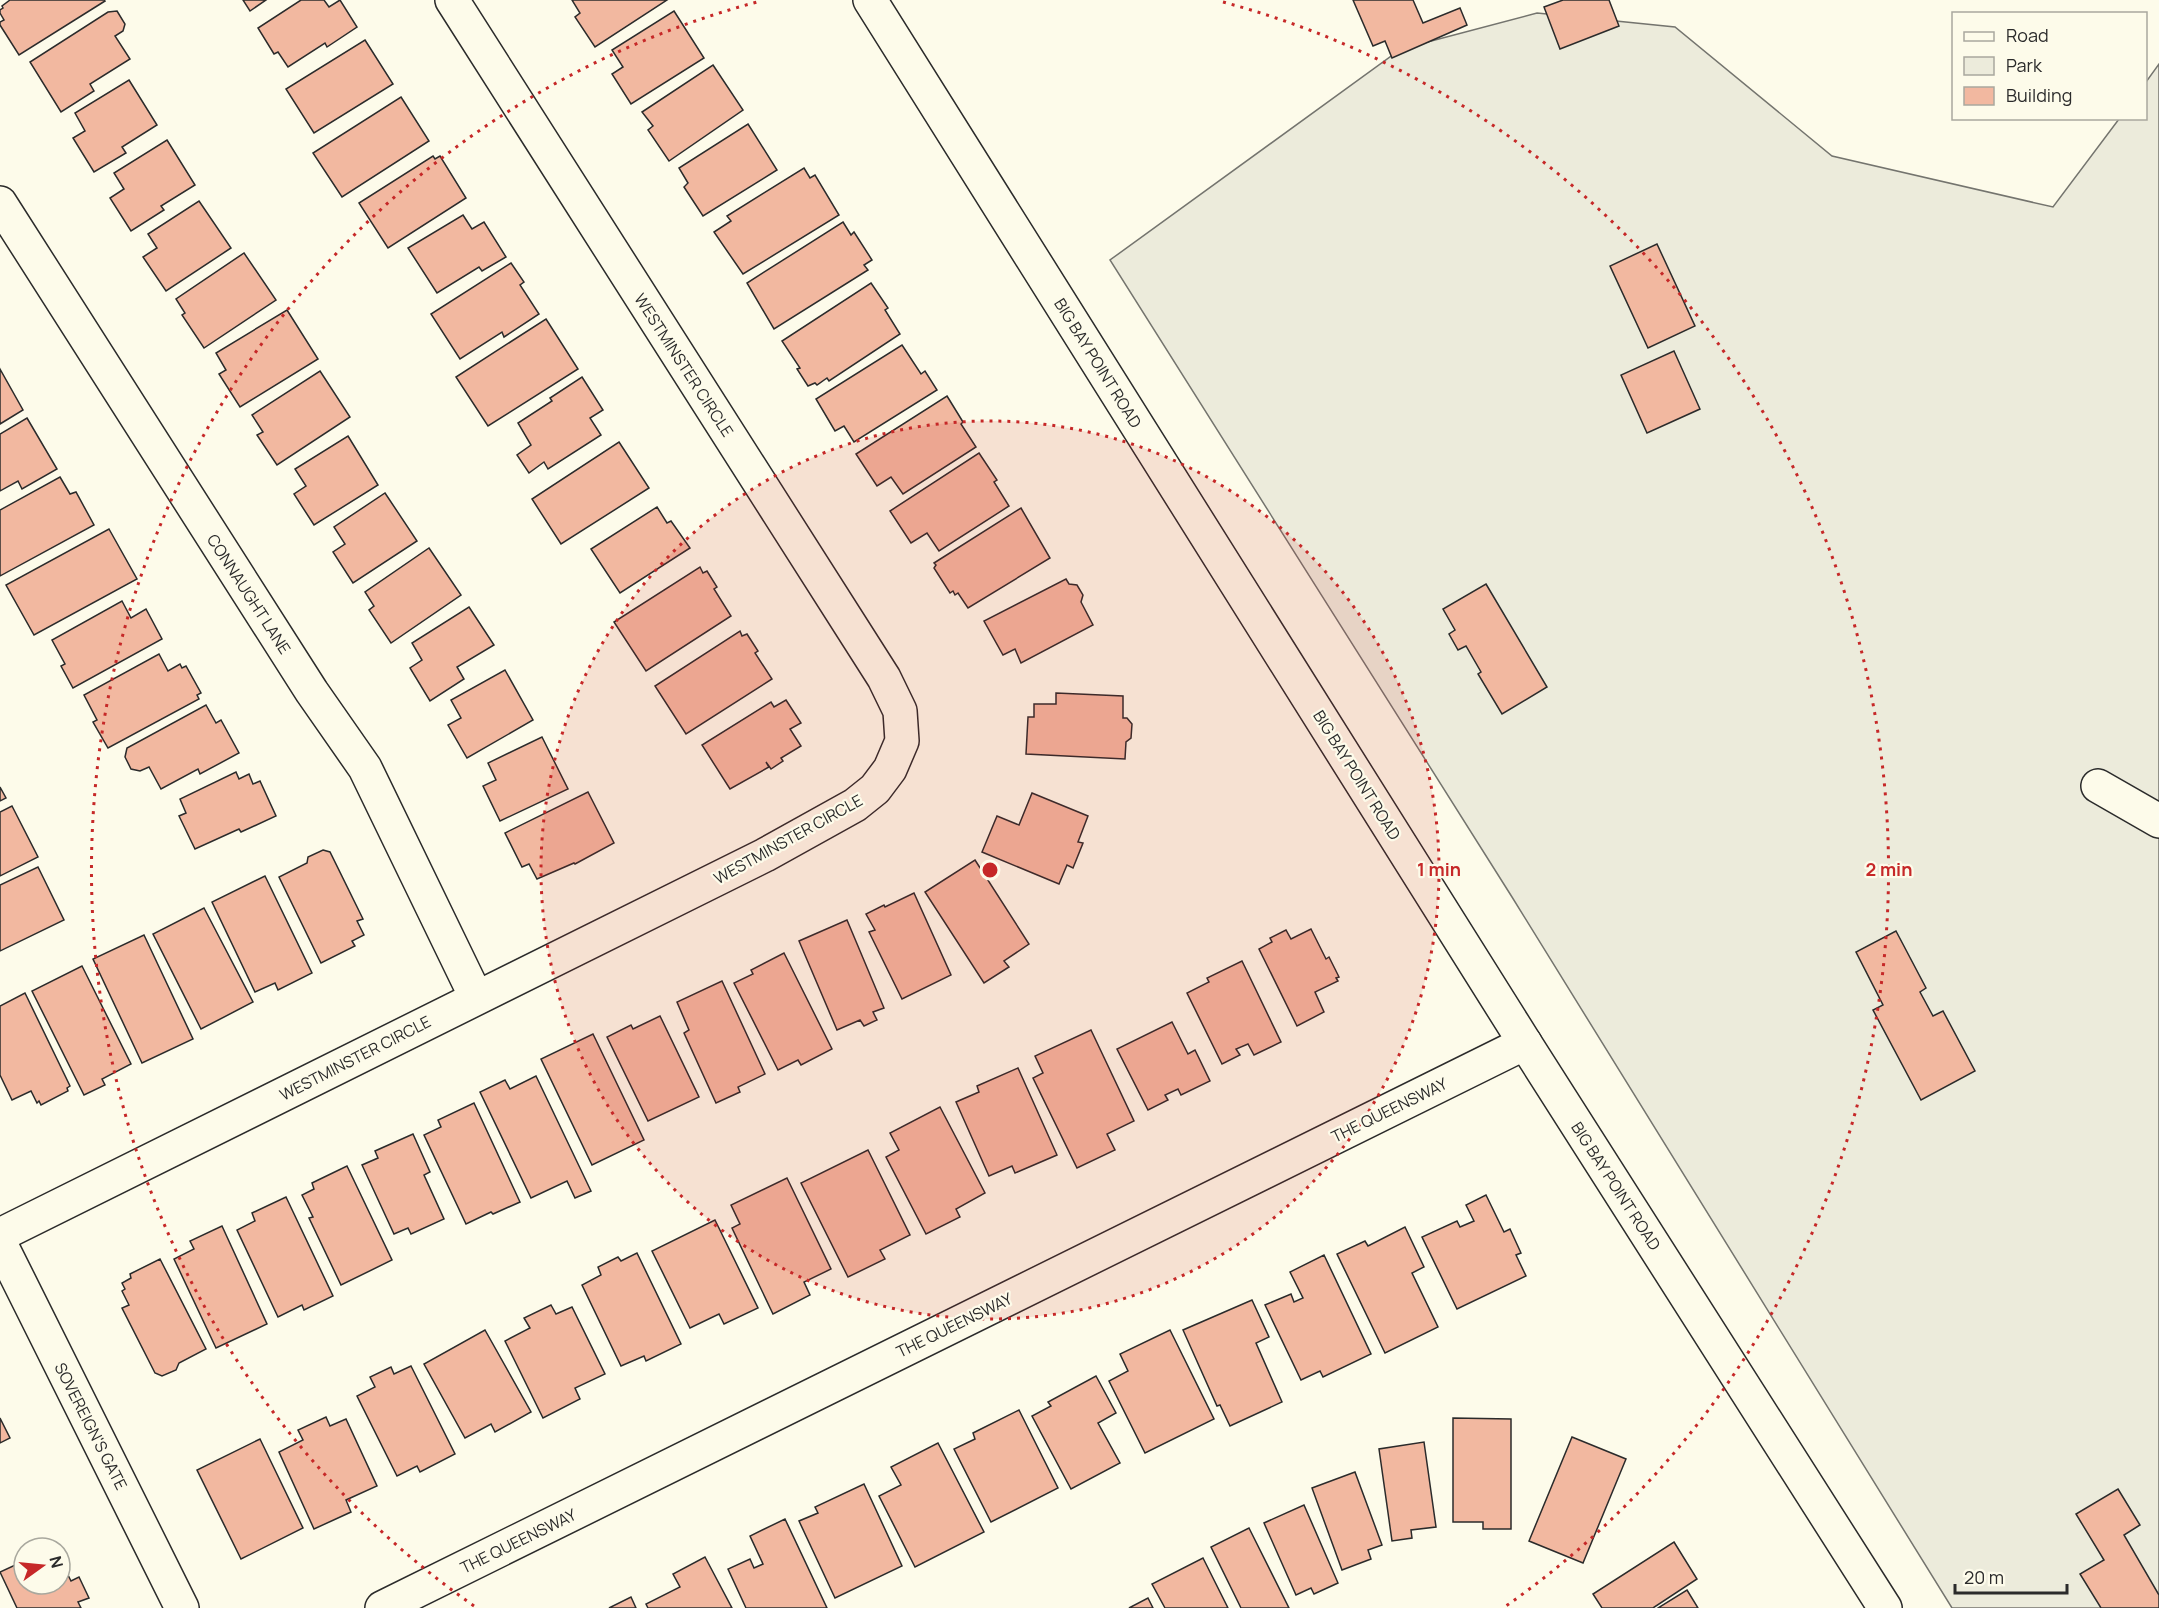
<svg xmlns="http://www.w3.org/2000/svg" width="2159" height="1608" font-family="Manrope,sans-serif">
<rect width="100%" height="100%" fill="#fdfbea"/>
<path fill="#ecebdb" stroke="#74746e" stroke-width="1.5" d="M1537,13l138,14 157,129 221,51 66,-88 27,-1v-36l13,-18v1544h-207l-440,-711 -402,-637 291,-211z"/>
<g fill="#f2b8a0" stroke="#2b2b2b" stroke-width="1.5">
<path d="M10,0h94l1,1 -86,54 -19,-30v-3l4,-2 -4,-7v-3l3,-2 -1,-2z"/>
<path d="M243,0h23l-16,11z"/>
<path d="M301,0h23l5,7 11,-7 17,27 -30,20 -2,-4 -37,24 -10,-15 -4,2 -16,-26z"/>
<path d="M572,0h95l-72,47 -20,-30 5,-4z"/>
<path d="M1353,0h60l10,23 37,-15 7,17 -75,33 -7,-17 -12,5z"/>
<path d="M1563,0h46l10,26 -59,23 -16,-42z"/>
<path d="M117,11l8,13 -2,7 -8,5 15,23 -40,25 4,7 -33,21 -31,-50 78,-50z"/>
<path d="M674,11l30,47 -73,46 -19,-30 11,-7 -11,-17z"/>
<path d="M365,40l28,44 -79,49 -28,-44z"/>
<path d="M713,65l30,45 -74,51 -21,-31 5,-4 -11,-14z"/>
<path d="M129,80l28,45 -35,22 4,6 -32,19 -21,-34 12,-7 -10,-18z"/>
<path d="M401,97l28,44 -87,56 -29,-44z"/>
<path d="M748,124l29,46 -74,46 -19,-29 4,-4 -9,-15z"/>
<path d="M167,140l28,45 -34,21 3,4 -33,21 -21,-33 14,-9 -10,-16z"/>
<path d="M433,156l2,3 5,-3 26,42 -78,50 -29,-45z"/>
<path d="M804,168l6,10 5,-3 24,40 -96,59 -29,-42 17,-11 -4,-5z"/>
<path d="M199,201l32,47 -65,43 -23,-34 14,-9 -9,-14z"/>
<path d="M463,215l9,14 12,-7 22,35 -24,14 -3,-4 -42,26 -29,-45z"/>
<path d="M843,222l8,13 3,-3 18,28 -8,5 4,5 -94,59 -27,-46z"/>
<path d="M1657,244l38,82 -47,22 -38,-82z"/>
<path d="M244,253l32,47 -72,48 -22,-33 3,-2 -9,-14z"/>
<path d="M511,263l13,19 -4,3 19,29 -35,23 -2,-5 -42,27 -29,-45z"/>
<path d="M871,283l17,25 -3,2 15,24 -71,47 -2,-3 -10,7 -2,-2 -7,3 -11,-17 3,-1 -18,-27z"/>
<path d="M287,310l31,49 -78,48 -21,-33 7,-4 -10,-17z"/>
<path d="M546,319l32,50 -90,57 -32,-49z"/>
<path d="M902,345l19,29 4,-3 12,19 -83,52 -10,-16 -9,5 -19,-32z"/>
<path d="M1674,351l26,58 -53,24 -26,-58z"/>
<path d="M0,369l23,41 -23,14z"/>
<path d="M320,371l30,46 -73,48 -20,-30 6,-3 -11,-17z"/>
<path d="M582,377l21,33 -13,8 11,17 -53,34 -4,-7 -15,11 -12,-18 14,-10 -13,-22 34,-22 -2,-3z"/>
<path d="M947,396l16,26 -2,2 15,23 -73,47 -12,-17 -14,9 -21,-32z"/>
<path d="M27,418l30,51 -35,20 -4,-8 -18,10v-57z"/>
<path d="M348,436l30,49 -64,40 -20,-31 12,-8 -11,-17z"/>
<path d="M619,442l30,46 -88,56 -29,-45z"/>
<path d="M979,453l18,27 -3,2 15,24 -70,45 -12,-18 -16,10 -21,-32z"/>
<path d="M60,477l10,17 6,-2 18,33 -94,51v-66z"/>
<path d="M385,493l32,48 -64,42 -20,-31 12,-8 -11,-17z"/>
<path d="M657,507l10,16 4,-2 19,27 -70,45 -29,-44z"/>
<path d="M1021,508l29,50 -82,50 -10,-15 -3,2 -2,-4 -3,2 -16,-25 2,-3 -2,-2z"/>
<path d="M109,529l28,50 -103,56 -28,-50z"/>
<path d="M429,548l32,47 -70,48 -22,-33 5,-4 -9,-14z"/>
<path d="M700,567l3,6 4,-2 10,16 -3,2 17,27 -85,55 -32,-49z"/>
<path d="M1066,579l3,5 8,1 6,10 -2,7 12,23 -72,38 -6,-14 -12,6 -19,-34z"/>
<path d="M1486,584l61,103 -45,27 -24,-40 3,-2 -15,-26 -8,4 -9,-16 6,-4 -12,-21z"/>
<path d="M122,601l9,17 15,-9 16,30 -89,49 -12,-22 4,-2 -13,-24z"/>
<path d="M469,607l25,38 -37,22 7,12 -34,22 -20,-33 12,-8 -10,-17z"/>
<path d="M740,631l2,5 5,-2 11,17 -3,2 17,26 -86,55 -31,-48z"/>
<path d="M159,654l9,17 12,-7 2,4 4,-2 15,27 -4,2 2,4 -91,49 -15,-26 4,-2 -13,-25z"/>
<path d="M505,670l28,50 -66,38 -19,-33 13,-7 -10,-18z"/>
<path d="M1056,693l67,3v22h4l5,6 -1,14 -5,4 -1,17 -99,-5 2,-37h6v-13h22z"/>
<path d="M786,700l15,23 -11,6 11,17 -20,12 2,3 -12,8 -5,-7 3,5 -39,22 -28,-44 69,-43 3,5z"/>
<path d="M206,705l10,18 5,-3 18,33 -39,21 -2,-5 -37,20 -12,-22 -9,4 -9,-2 -6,-12 2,-9z"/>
<path d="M542,737l26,52 -68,32 -17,-35 13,-6 -8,-17z"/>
<path d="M236,772l3,7 10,-5 4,10 7,-3 16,35 -35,16 -2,-3 -44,20 -16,-33 7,-3 -6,-14z"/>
<path d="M0,787l6,11 -6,3z"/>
<path d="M588,792l26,51 -39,21 -1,-1 -37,16 -8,-15 -7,3 -17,-34z"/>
<path d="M1032,793l56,23 -10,26 5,1 -10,25 -6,-3 -8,19 -77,-32 15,-36 22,9z"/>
<path d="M12,806l26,51 -38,19v-64z"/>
<path d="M323,850l7,2 33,67 -6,2 7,14 -12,6 3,5 -34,17 -42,-86 28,-14 1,-6z"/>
<path d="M975,860l54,84 -25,17 5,6 -25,16 -59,-91z"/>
<path d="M38,867l26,53 -64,31v-66z"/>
<path d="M265,876l47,97 -34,17 -3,-7 -20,9 -43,-90z"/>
<path d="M914,893l37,82 -49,24 -33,-67 6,-2 -9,-16 18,-9 1,2z"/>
<path d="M204,908l49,94 -52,27 -48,-95z"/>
<path d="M847,920l37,88 -11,4 4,8 -13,6 -4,-6 -23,10 -38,-89z"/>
<path d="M1311,929l15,30 3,-2 10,20 -3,1 2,3 -23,11 9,20 -27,14 -38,-77 13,-7 -2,-4 16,-8 5,9z"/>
<path d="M1896,931l30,57 -6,4 13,24 10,-5 32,60 -54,29 -48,-90 10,-5 -27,-53z"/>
<path d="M144,935l49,104 -51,24 -49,-104z"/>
<path d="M784,953l48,96 -31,16 -3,-5 -20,10 -44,-87 19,-9 -2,-4z"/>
<path d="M1242,961l39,81 -27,13 -6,-11 -12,5 4,6 -18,9 -35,-71 22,-11 -2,-4z"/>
<path d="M82,966l49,98 -29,15 3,6 -21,10 -52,-104z"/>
<path d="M722,981l43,93 -27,13 2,5 -24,11 -32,-70 5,-3 -12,-28z"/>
<path d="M25,993l45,93 -3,2 1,3 -27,14 -2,-4 -2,2 -6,-12 -19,9 -12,-25v-69z"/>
<path d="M660,1016l39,81 -51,24 -41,-84 24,-12 2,4z"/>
<path d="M1172,1022l16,32 7,-4 15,31 -29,14 -3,-6 -13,6 3,5 -20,10 -31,-61z"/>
<path d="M1091,1030l43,91 -27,13 8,16 -38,18 -44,-90 10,-5 -8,-17z"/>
<path d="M593,1034l51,106 -52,25 -51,-106z"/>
<path d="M1018,1068l39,87 -42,18 -3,-7 -23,10 -33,-74 23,-10 -2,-6z"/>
<path d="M536,1076l55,115 -16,7 -8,-17 -36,17 -51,-106 25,-12 5,9z"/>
<path d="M474,1103l46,99 -27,12 -2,-2 -25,12 -42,-89 17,-8 -3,-7z"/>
<path d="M940,1107l45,86 -29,16 4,8 -34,17 -40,-77 13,-7 -9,-17z"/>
<path d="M413,1134l17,38 -6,3 20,44 -33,15 -3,-6 -14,6 -32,-69 16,-7 -3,-7z"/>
<path d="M868,1150l42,85 -30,15 5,9 -37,18 -47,-94z"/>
<path d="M347,1166l45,94 -51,25 -32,-67 4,-1 -11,-22 12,-6 -2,-6z"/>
<path d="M787,1178l44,91 -27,13 6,13 -37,19 -41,-86 8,-4 -9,-19z"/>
<path d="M1486,1195l18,37 6,-3 11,24 -5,2 10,21 -69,33 -35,-72 35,-16 3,6 14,-6 -8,-16z"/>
<path d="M286,1197l47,99 -29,14 -2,-5 -24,12 -41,-87 18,-9 -3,-8z"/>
<path d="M715,1220l43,88 -34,16 -5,-10 -29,14 -38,-77z"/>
<path d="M222,1226l45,98 -51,24 -42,-89 20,-10 -4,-8z"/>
<path d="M1405,1227l19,40 -12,6 26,54 -53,26 -48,-99 28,-13 3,5z"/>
<path d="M637,1253l44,91 -35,17 -2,-5 -23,10 -39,-81 19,-10 -3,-8 20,-10 3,4z"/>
<path d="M1324,1255l47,99 -48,23 -3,-6 -19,9 -36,-75 26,-11 3,8 9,-4 -13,-26z"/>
<path d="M160,1259l46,90 -27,14 -3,7 -14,6 -7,-3 -33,-65 7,-3 -7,-14 3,-2 -3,-6 9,-5 -1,-4z"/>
<path d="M1252,1300l17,37 -13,6 26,59 -52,24 -10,-21 -3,1 -34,-76z"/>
<path d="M551,1305l5,9 16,-7 33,67 -30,14 5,11 -37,19 -38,-77 25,-13 -6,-10z"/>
<path d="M485,1330l46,82 -36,20 -4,-8 -26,14 -41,-74z"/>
<path d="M1170,1330l44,89 -69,34 -36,-72 19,-10 -8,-17z"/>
<path d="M411,1366l44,88 -35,18 -3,-6 -20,10 -40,-80 18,-9 -5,-10 21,-10 3,7z"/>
<path d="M1096,1376l20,37 -18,10 22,40 -49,26 -39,-73 19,-10 -3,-4z"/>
<path d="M1019,1410l39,78 -67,34 -37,-73 21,-10 -2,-6z"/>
<path d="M326,1417l4,9 16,-7 31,67 -31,14 5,12 -37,17 -35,-77 24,-12 -5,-10z"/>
<path d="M0,1418l10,20 -10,5z"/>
<path d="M1453,1418l58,1v110h-28v-7h-30z"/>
<path d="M1572,1437l54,22 -43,104 -54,-22z"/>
<path d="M260,1439l43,89 -62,31 -44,-89z"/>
<path d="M1424,1442l12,85 -25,3 1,8 -20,3 -13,-92z"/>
<path d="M938,1443l46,89 -69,35 -36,-71 22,-11 -10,-18z"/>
<path d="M1355,1472l27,73 -14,5 3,9 -29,11 -30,-82z"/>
<path d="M864,1484l38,82 -67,32 -36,-77 19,-8 -3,-6z"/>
<path d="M2118,1489l22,36 -16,10 35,60v13h-58l-21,-34 24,-14 -28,-46z"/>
<path d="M1304,1505l34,78 -24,11 -3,-6 -15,7 -32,-72z"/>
<path d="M785,1519l42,89h-81l-18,-39 22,-10 4,9 9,-4 -13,-28z"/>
<path d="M1249,1528l40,80h-48l-30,-61z"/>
<path d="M1674,1542l23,37 -44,29h-51l-9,-14z"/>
<path d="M705,1557l27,51h-84l-2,-4 34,-17 -7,-13z"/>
<path d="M1203,1558l25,50h-63l-13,-24z"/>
<path d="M60,1559l11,22 8,-4 10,21 -11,4 3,6h-64l-17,-36 24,-11v23h36z"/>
<path d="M1687,1590l11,18h-40z"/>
<path d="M631,1597l5,11h-27z"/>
<path d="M1148,1598l5,10h-24z"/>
</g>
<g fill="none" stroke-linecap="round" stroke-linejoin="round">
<defs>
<g id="minor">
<path d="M0,203l312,489 53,76 111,229"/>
<path d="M2098,786l61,35"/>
<path d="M0,1235l765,-380 90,-50 20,-16 15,-20 12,-28 -2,-30 -16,-33 -432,-678"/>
<path d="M0,1243l182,365"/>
<path d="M382,1608l1143,-565"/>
</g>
<path id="major" d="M870,0l655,1043 360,565"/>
</defs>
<use href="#minor" stroke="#2b2b2b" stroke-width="36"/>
<use href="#major" stroke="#2b2b2b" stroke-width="36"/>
<use href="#minor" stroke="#fdfbea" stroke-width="33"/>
<use href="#major" stroke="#fdfbea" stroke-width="33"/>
</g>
<circle cx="990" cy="870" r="449" fill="#c62828" fill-opacity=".12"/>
<g fill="none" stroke="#c62828" stroke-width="3" stroke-dasharray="3 6">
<circle cx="990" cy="870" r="449"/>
<path d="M474 1606A899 899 0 0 1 757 2M1223 2A899 899 0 0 1 1506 1606"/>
</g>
<g text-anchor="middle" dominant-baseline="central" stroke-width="4.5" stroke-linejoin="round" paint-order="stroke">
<g font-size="16" fill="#2b2b2b" stroke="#fdfbea">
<text transform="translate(1098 363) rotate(58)">BIG BAY POINT ROAD</text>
<text transform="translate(684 365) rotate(57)">WESTMINSTER CIRCLE</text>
<text transform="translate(249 594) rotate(57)">CONNAUGHT LANE</text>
<text transform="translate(1357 775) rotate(58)">BIG BAY POINT ROAD</text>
<text transform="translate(788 839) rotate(-29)">WESTMINSTER CIRCLE</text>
<text transform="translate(355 1058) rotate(-27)">WESTMINSTER CIRCLE</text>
<text transform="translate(1389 1110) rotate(-26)">THE QUEENSWAY</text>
<text transform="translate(1616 1186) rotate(57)">BIG BAY POINT ROAD</text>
<text transform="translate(954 1325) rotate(-26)">THE QUEENSWAY</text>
<text transform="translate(91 1426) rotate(63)">SOVEREIGN'S GATE</text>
<text transform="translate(518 1541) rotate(-26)">THE QUEENSWAY</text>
</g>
</g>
<circle cx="990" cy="870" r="9" fill="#c62828" stroke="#fdfbea" stroke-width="3"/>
<g font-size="18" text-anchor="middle" font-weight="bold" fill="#c62828" stroke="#fdfbea" stroke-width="4.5" stroke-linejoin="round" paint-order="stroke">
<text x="1439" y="876">1 min</text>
<text x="1889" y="876">2 min</text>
</g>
<rect x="1952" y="12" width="195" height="108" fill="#fdfbea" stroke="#a9a89e" stroke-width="1.5"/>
<rect x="1964" y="32" width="30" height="9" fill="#fdfbea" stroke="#a9a89e" stroke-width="1.5"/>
<text x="2006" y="42" font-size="18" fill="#2b2b2b">Road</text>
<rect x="1964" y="57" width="30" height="18" fill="#ecebdb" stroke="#a9a89e" stroke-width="1.5"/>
<text x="2006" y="72" font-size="18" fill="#2b2b2b">Park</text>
<rect x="1964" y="87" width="30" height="18" fill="#f2b8a0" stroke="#a9a89e" stroke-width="1.5"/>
<text x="2006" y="102" font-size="18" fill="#2b2b2b">Building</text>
<g transform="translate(42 1566) rotate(75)"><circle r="28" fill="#fdfbea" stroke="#a9a89e" stroke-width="1.5"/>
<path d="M0-4.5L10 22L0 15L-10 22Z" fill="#c62828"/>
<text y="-9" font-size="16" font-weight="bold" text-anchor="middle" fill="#2b2b2b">N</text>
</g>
<path d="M1955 1584v9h112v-9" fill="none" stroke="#2b2b2b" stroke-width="3"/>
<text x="1964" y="1584" font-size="18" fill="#2b2b2b" stroke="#fdfbea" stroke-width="4.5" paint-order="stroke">20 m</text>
</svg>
